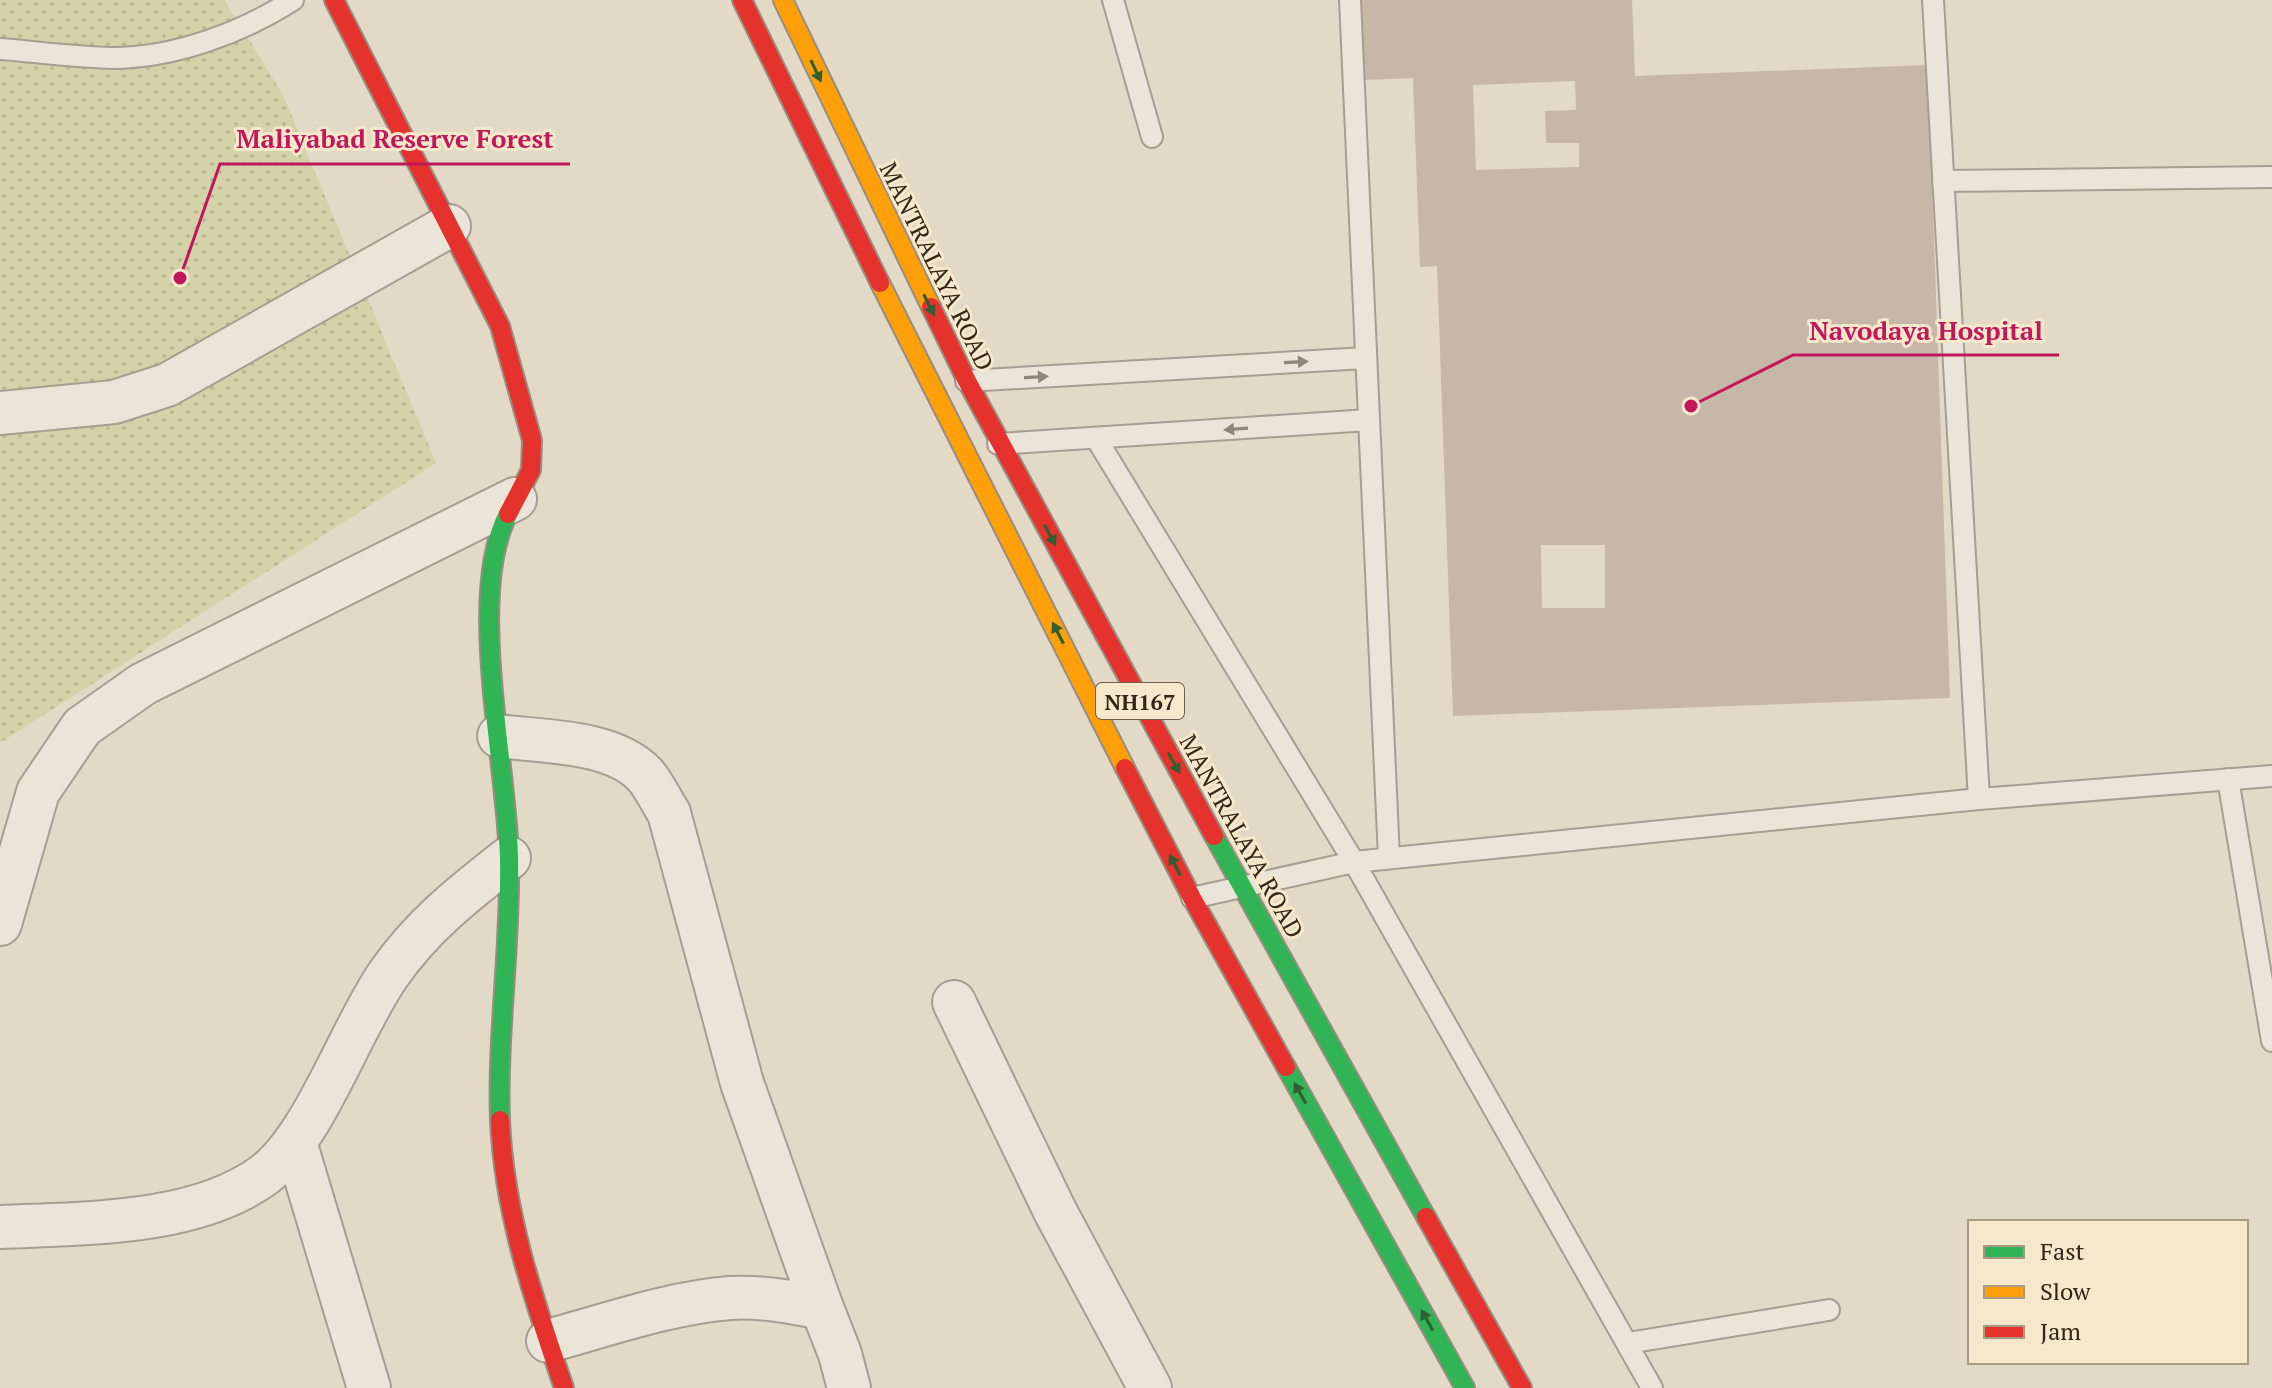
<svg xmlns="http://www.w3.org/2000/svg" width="2272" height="1388" font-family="'PT Serif',serif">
<defs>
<pattern id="grass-dots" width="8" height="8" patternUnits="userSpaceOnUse" patternTransform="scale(2)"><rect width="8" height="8" fill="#d3d2a8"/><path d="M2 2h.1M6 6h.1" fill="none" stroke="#b6b490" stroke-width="1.8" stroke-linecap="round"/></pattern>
</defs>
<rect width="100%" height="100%" fill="#e2dac7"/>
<path fill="url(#grass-dots)" d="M0,0h224l58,93 154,370 -436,280z"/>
<path fill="#c6b7a8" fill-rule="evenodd" d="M1361,0h271l3,76 293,-11 22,633 -497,18 -16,-450 -17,1 -7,-189 -49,2zM1575,81l1,29 -31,1 1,32h33v24l-103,3 -3,-85zM1541,545h64v63h-63z"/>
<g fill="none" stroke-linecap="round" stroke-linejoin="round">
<defs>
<g id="lane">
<path d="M1113,0l39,137"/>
<path d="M1350,0l39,858"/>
<path d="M1933,0l46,799"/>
<path d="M0,49c37,3 75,8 112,9 62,0 129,-25 181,-58"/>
<path d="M1943,181l329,-4"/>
<path d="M966,381l400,-23"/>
<path d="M1096,438l258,424 298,526"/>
<path d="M998,444l371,-24"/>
<path d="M2228,779l44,262"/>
<path d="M1192,898l162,-36 625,-63 293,-23"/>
<path d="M1628,1343l201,-33"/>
</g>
<g id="street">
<path d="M0,413l114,-11 53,-17 282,-159"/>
<path d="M499,736c44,6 113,4 146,39 9,10 16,26 24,38l73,270 80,225"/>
<path d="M0,924l38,-132 44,-65 61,-43 372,-185"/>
<path d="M954,1002l101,209 95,177"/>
<path d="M295,1142l74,246"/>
<path d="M0,1227c82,-4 194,-1 264,-52 50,-37 86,-145 124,-200 34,-49 74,-80 121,-117"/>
<path d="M548,1341c59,-16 120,-38 182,-43 31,-2 62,4 92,10l18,46 9,34"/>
</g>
<g id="fast">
<path d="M1214,836l212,381"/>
<path d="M1286,1067l179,321"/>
<path d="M500,1120c-3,-87 11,-175 9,-262 -2,-93 -43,-264 -1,-344"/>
</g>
<g id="slow">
<path d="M783,0l148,307"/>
<path d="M880,283l245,485"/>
</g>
<g id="jam">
<path d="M334,0l166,326 32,114 -1,30 -23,44"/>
<path d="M742,0l138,283"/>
<path d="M931,307l36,74 247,455"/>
<path d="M1125,768l67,130 94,169"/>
<path d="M500,1120c4,94 34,180 64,268"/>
<path d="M1426,1217l96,171"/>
</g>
</defs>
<use href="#lane" stroke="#a79e91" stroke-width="24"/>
<use href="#street" stroke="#a79e91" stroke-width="46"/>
<use href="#fast" stroke="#968e81" stroke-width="22"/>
<use href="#slow" stroke="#968e81" stroke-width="22"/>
<use href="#jam" stroke="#968e81" stroke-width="22"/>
<use href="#lane" stroke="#eae4d9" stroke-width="20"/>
<use href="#street" stroke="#eae4d9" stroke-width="42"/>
<use href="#fast" stroke="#30b455" stroke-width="18"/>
<use href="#slow" stroke="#ff9f0a" stroke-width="18"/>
<use href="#jam" stroke="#e5322d" stroke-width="18"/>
</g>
<defs><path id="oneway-solid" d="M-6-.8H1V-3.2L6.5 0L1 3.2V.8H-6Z" transform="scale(2)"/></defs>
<g fill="#325f32">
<use href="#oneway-solid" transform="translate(816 71) rotate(65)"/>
<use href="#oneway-solid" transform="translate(929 305) rotate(64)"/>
<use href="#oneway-solid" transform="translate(1050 535) rotate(62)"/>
<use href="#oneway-solid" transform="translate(1058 633) rotate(-117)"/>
<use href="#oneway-solid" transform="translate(1174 763) rotate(61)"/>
<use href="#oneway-solid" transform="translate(1175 865) rotate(-117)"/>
<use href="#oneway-solid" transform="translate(1300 1093) rotate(-119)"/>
<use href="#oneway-solid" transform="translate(1427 1320) rotate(-119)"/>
</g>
<g fill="#8f857a">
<use href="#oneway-solid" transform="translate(1296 362) rotate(-3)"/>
<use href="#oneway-solid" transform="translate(1036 377) rotate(-3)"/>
<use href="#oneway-solid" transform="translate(1236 429) rotate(176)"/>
</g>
<g text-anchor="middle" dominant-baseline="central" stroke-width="6" stroke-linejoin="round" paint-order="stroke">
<rect fill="#f6e8ca" stroke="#6e604f" stroke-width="2" x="1096" y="683" width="88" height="36" rx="6"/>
<g font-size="22" font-weight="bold" fill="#34261a">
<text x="1140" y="701">NH167</text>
</g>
<g font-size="24" fill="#34261a" stroke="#f6e8ca">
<text transform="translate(937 266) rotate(64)">MANTRALAYA ROAD</text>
<text transform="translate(1242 836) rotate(61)">MANTRALAYA ROAD</text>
</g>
</g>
<path fill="none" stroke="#c2185b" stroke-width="3" d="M180 278L220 164H570M1691 406L1793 355H2059"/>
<g fill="#c2185b" stroke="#f6e8ca" stroke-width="3">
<circle cx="180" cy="278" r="8"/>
<circle cx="1691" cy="406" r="8"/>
</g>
<g font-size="26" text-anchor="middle" font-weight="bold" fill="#c2185b" stroke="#f6e8ca" stroke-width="6" stroke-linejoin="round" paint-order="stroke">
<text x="395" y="148">Maliyabad Reserve Forest</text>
<text x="1926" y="340">Navodaya Hospital</text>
</g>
<rect x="1968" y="1220" width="280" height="144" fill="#f6e8ca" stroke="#a89a84" stroke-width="2"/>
<rect x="1984" y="1246" width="40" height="12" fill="#30b455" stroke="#a89a84" stroke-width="2"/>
<text x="2040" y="1260" font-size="24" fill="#34261a">Fast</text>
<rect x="1984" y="1286" width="40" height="12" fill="#ff9f0a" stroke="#a89a84" stroke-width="2"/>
<text x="2040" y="1300" font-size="24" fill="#34261a">Slow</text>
<rect x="1984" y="1326" width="40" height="12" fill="#e5322d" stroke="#a89a84" stroke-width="2"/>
<text x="2040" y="1340" font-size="24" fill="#34261a">Jam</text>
</svg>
